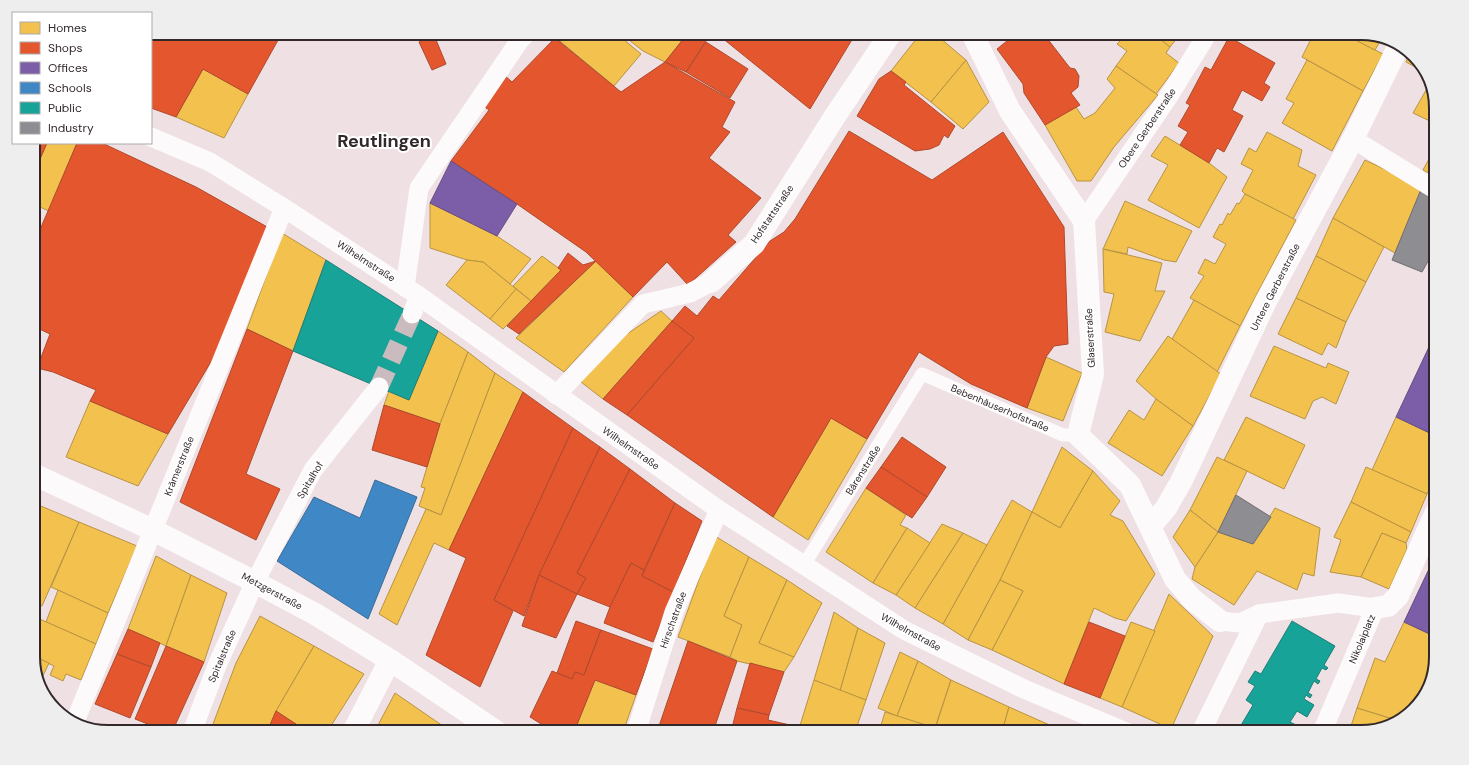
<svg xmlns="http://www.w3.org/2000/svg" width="1469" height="765" font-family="'DM Sans',sans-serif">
<rect width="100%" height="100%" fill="#efe0e3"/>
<g fill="#f2c14e" stroke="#b89343">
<path d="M559,33h57l25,21 -27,32 -59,-49z"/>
<path d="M620,33h68l-23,29 -22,-11z"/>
<path d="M921,33h13l32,27 -35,42 -40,-31z"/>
<path d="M1128,33h25l17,14 -4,6 13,10 -23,31 -40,-28 11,-15 -10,-7z"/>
<path d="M1153,33h28l-11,14z"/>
<path d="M1314,33h28l41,21 -20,37 -61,-34z"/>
<path d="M1342,33h18l22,5 -7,12z"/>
<path d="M1409,54l14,13 3,6 -20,-11z"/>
<path d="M966,60l23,42 -26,27 -32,-27z"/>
<path d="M1307,60l56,31 -31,60 -50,-28 12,-20 -8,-4z"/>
<path d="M1116,66l42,29 -44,52 -23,34h-14l-32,-56 31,-18 8,12 11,-6 20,-25 -8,-9z"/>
<path d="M203,69l45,25 -24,44 -48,-21z"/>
<path d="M1429,85l7,19v20l-23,-11z"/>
<path d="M1267,132l35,18 -4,16 18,9 -23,44 -48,-25 -3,-3 11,-21 -12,-6 8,-16 7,4z"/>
<path d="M1165,136l44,27 18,14 -28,51 -51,-28 20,-35 -17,-9z"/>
<path d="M47,143h30l-28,68 -16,-7v-29z"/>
<path d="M1436,146v31l-13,-7z"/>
<path d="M1365,160l57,27 -27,66 -62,-35z"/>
<path d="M1245,194l51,26 -56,106 -50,-28 14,-22 -6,-3 7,-14 10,5 11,-20 -13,-7 7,-13 2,1 6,-12 2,2 7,-12 2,1z"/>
<path d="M1125,201l67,30 -16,31 -12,-2 -36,-13 -1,7 -24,-5z"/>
<path d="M430,203l67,33 34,23 -21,25 -27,-22 -16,-2 -37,-12z"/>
<path d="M1333,218l51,29 -18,35 -50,-26z"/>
<path d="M282,233l44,27 -33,91 -46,-22z"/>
<path d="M1103,249l59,14 -7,28h10l-25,50 -35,-9 9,-38 -10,-2z"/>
<path d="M542,256l19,14 -30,31 -18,-15z"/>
<path d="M1316,256l50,26 -20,40 -50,-24z"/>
<path d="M467,260l16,2 33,27 -26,30 -44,-34z"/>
<path d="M596,261l37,36 -69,75 -48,-34z"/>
<path d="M516,289l15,12 -28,28 -13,-10z"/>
<path d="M1296,298l50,24 -10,26 -8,-5 -6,12 -44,-21z"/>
<path d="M1194,300l46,26 -23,46 -45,-33z"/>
<path d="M661,311l11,10 -69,78 -22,-17 40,-44z"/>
<path d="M438,331l30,21 -28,72 -56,-19 5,-14 20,9z"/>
<path d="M1168,336l53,38 -28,52 -37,-27 -20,-18z"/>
<path d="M1274,346l52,22 2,-5 21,9 -13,32 -14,-7 -9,4 -8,18 -55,-23z"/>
<path d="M468,352l27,21 -54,142 -22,-9 6,-18 -4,-1 19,-63z"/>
<path d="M1046,357l36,16 -19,48 -36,-13z"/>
<path d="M495,373l28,19 -74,158 -15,-7 -37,82 -18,-11 47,-105 15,6z"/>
<path d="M1156,399l37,27 -31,50 -54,-33 21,-33 15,10z"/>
<path d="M90,401l78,33 -30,52 -72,-29z"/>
<path d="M1246,417l59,28 -21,44 -60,-29z"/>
<path d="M1396,417l40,19v37l-9,21 -55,-24z"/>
<path d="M831,418l36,21 -59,101 -35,-23z"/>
<path d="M1062,447l31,24 -33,57 -28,-16z"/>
<path d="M1217,457l30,14 -29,61 -28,-22z"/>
<path d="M1366,467l61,27 -16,38 -60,-30z"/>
<path d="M1093,471l27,30 -10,14 13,6 32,53 -29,47 -11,-3 -21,-10 -30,76 -72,-34 31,-59 -23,-11 32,-68 28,16z"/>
<path d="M866,488l40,27 -6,10 7,3 -34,55 -47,-31z"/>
<path d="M1012,500l20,12 -32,68 -32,60 -25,-16z"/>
<path d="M1351,502l60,30 -5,11 -24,-10 -21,44 -31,-5 11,-32 -7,-3z"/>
<path d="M36,504l43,18 -37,84 -9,-4v-91z"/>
<path d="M1275,508l45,20 -6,48 -11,-3 -6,17 -40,-19 -23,34 -42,-26 3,-12 23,-35 35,12z"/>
<path d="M1190,510l28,22 -23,35 -22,-30z"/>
<path d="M79,522l58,24 -29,67 -57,-26z"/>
<path d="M942,524l21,9 -48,75 -19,-13z"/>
<path d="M907,528l23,15 -34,52 -23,-12z"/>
<path d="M963,533l24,12 -44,79 -28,-16z"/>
<path d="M1382,533l24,10 1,6 -18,40 -28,-12z"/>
<path d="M715,536l34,21 -25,59 18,9 -12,32 -52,-20z"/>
<path d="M156,556l35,19 -25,71 -38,-17z"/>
<path d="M749,557l38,23 -28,63 35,14 -10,15 -47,-11 -7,-4 12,-32 -18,-9z"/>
<path d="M191,575l36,18 -23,69 -38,-16z"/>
<path d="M787,580l35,23 -28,54 -35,-14z"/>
<path d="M1000,580l23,11 -31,59 -24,-10z"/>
<path d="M58,590l50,23 -12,31 -50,-22z"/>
<path d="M1169,594l44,42 -42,93 -49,-22z"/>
<path d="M834,612l24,16 -18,63 -26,-11z"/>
<path d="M33,616l63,28 -15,36 -15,-6 -3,7 -13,-6 4,-9 -21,-10z"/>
<path d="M260,616l54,30 -38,65 -9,21h-57l26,-69z"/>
<path d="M1131,622l24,9 -33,76 -22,-9z"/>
<path d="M1404,622l32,15v19l-8,34 -29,31 -42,-13 18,-50 10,4z"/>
<path d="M858,628l27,15 -19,57 -26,-9z"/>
<path d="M314,646l50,28 -37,58h-19l-32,-21z"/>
<path d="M900,652l18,9 -21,55 -19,-8z"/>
<path d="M33,656l16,7 -9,19 -7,-20z"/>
<path d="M918,661l33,19 -16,48 -38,-12z"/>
<path d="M595,680l41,15 -13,37h-49z"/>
<path d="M814,680l52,20 -11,32h-57z"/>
<path d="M951,680l58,27 -7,25h-68z"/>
<path d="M395,693l48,33 -3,6h-60l-4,-3z"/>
<path d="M1009,707l45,20 -2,5h-50z"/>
<path d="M1357,708l42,13 -38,11h-12z"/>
<path d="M885,712l50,16 -1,4h-55z"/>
<path d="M1054,727l13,5h-15z"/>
</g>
<g fill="#e4572e" stroke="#af492d">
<path d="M151,33h131l-34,61 -45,-25 -27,48 -25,-9z"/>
<path d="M688,33h23l-25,39 -21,-10z"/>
<path d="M716,33h140l-46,76z"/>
<path d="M1017,33h26l27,35 5,1 4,7 -1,11 -7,6 9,12 -35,20 -21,-32 -1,-9 -26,-35z"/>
<path d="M434,35l12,29 -14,6 -13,-28z"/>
<path d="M1229,37l46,26 -11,20 6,4 -8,14 -20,-11 -10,20 11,6 -19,36 -7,-4 -8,15 -29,-18 8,-13 -10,-6 12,-21 -4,-2 19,-36 6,3z"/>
<path d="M555,38l66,54 44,-30 70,40 -13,25 8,5 -21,26 52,40 -33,37 8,7 -48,43 -21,-23 -34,35 -47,-45 -69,-48 -66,-43 38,-51 -7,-5 22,-30 8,7z"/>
<path d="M706,42l42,27 -18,29 -44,-26z"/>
<path d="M891,71l15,11 -2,3 51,41 -7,12 -4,-3 -5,10 -9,4 -15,2 -58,-35 22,-37z"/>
<path d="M849,131l83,49 71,-48 61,95 4,117 -14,2 -8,11 -19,51 -56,-24 -52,-32 -52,87 -36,-21 -58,99 -146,-102 67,-77 -22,-17 13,-15 12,10 16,-20 6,4 51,-59 14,-9 11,-13z"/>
<path d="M33,143h14l-14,32z"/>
<path d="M77,143h25l94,44 73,41 -51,122 -50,84 -78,-33 6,-11 -43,-18 -16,-4 13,-34 -17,-8v-80z"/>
<path d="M568,253l15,12 13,-4 -77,73 -12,-8 54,-56 -3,-2z"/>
<path d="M672,321l22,17 -67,77 -24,-16z"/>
<path d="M247,329l46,22 -47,123 34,15 -24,51 -76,-38z"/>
<path d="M523,392l50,36 -79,172 19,11 -33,76 -54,-32 40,-97 -17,-8z"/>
<path d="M384,405l56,19 -13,43 -55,-17z"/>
<path d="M573,428l27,19 -61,128 -15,41 -30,-16z"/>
<path d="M902,437l44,30 -19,30 -46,-30z"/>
<path d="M600,447l30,22 -53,104 9,5 -9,16 -38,-19z"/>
<path d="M881,467l46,30 -15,21 -46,-30z"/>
<path d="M630,469l45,34 -31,67 -13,-7 -21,44 -33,-13 9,-16 -9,-5z"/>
<path d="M675,503l27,18 -29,71 -31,-16z"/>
<path d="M631,563l13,7 -2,6 31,16 -20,50 -49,-19 6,-16z"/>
<path d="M539,575l38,19 -21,44 -34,-12z"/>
<path d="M576,621l25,9 -17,45 -9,-3 -3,7 -15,-6z"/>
<path d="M1089,622l36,14 -25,62 -36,-14z"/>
<path d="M128,629l32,14 -9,24 -34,-13z"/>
<path d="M601,630l52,19 -17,46 -41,-15 -21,52h-20l-24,-15 22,-46 20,8 3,-7 9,3z"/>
<path d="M688,641l49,20 -24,71h-56z"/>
<path d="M166,646l38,16 -32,70h-4l-33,-13z"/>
<path d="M117,654l34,13 -21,51 -35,-14z"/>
<path d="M750,663l34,9 -15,43 -32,-7z"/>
<path d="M737,708l32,7 -1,5 31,7 -1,5h-67z"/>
<path d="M276,711l32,21h-41z"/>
<path d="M443,726l10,6h-13z"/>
</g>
<g fill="#7b5ea7" stroke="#654e82">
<path d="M451,161l66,43 -20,32 -67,-33z"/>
<path d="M1436,332v104l-40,-19z"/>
<path d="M1436,554v83l-32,-15z"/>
</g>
<path fill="#3f88c5" stroke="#3b6b96" d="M375,480l42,17 -49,122 -91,-58 37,-64 46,21z"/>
<g fill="#17a398" stroke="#1f7e77">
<path d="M326,260l112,71 -29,69 -116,-49z"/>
<path d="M1292,621l43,25 -11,19 4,3 -2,2 -4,-2 -6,11 4,2 -2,3 -4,-3 -6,12 4,2 -2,3 -4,-3 -2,4 10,6 -7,12 -10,-6 -7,11 6,3 -5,7h-54l16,-27 -7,-5 9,-14 -7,-4 7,-11 6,3z"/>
</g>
<g fill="#8d8d92" stroke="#726f73">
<path d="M1422,187l14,10v50l-14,25 -30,-12z"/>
<path d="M1236,495l35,22 -18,27 -35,-12z"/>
</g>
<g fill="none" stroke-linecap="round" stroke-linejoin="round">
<path stroke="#c9bbbe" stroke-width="19" stroke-dasharray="19 10" stroke-linecap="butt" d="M379,387l33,-73"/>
<path stroke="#fdfafb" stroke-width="13" d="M804,565l118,-191 141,61h15"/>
<g stroke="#fdfafb" stroke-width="19">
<path d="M151,137l59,25 74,46 135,88 300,214 185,120 120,59 102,43"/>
<path d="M1353,139l83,51"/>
<path d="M1084,221l83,-122 41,-66"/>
<path d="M405,287l14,-99 101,-148 7,-7"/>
<path d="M412,314l7,-18"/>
<path d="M556,395l87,-91 47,-11 21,-11"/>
<path d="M1220,621l20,2 19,-9 79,-11 37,5 -53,124"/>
<path d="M74,724l210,-516"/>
<path d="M192,732l26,-69 37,-81 58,-112 66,-83"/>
<path d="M636,732l38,-120 45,-102"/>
<path d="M1201,732l58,-118"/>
</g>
<g stroke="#fdfafb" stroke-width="22">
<path d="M972,33l38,78 74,110 9,153 -15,61 52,50 45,94 17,20 28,22"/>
<path d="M711,282l43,-38 81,-128 56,-83"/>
<path d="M33,474l120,56 102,52 60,32 75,46 107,72"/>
<path d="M1150,527l16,-19 16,-28 83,-177 88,-164 46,-94"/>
<path d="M1375,608l13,-2 10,-10 38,-84"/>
<path d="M353,732l37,-72"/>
</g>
</g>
<g text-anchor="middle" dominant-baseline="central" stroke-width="4" stroke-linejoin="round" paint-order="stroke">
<g font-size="10" fill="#32282a" stroke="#fff">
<text transform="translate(1147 128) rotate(-56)">Obere Gerberstraße</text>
<text transform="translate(772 214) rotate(-56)">Hofstattstraße</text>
<text transform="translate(366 261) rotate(33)">Wilhelmstraße</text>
<text transform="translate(1275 287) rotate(-63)">Untere Gerberstraße</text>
<text transform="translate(1090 338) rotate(-93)">Glaserstraße</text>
<text transform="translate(1000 408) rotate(23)">Bebenhäuserhofstraße</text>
<text transform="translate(631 448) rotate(35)">Wilhelmstraße</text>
<text transform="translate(179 466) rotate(-68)">Krämerstraße</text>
<text transform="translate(863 470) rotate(-58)">Bärenstraße</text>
<text transform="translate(310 480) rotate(-59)">Spitalhof</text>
<text transform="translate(272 591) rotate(28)">Metzgerstraße</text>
<text transform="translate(673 620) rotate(-70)">Hirschstraße</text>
<text transform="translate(911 632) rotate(29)">Wilhelmstraße</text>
<text transform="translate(1362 639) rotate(-67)">Nikolaiplatz</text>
<text transform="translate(222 656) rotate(-67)">Spitalstraße</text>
</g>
<g font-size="18" font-weight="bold" fill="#32282a" stroke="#fff">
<text x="384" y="141">Reutlingen</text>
</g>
</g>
<path d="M0 0H1469V765H0ZM108 40H1361A68 68 0 0 1 1429 108V657A68 68 0 0 1 1361 725H108A68 68 0 0 1 40 657V108A68 68 0 0 1 108 40Z" fill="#efeeee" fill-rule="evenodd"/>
<path fill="none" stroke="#32282a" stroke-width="2" d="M108 40H1361A68 68 0 0 1 1429 108V657A68 68 0 0 1 1361 725H108A68 68 0 0 1 40 657V108A68 68 0 0 1 108 40Z"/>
<rect x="12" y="12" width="140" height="132" fill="#ffffff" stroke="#ada9aa"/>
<rect x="20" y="22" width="20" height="12" fill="#f2c14e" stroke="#ada9aa"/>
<text x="48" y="32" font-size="12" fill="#32282a">Homes</text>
<rect x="20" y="42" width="20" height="12" fill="#e4572e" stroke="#ada9aa"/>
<text x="48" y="52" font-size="12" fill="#32282a">Shops</text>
<rect x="20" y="62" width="20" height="12" fill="#7b5ea7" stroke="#ada9aa"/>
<text x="48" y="72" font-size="12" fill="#32282a">Offices</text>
<rect x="20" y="82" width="20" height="12" fill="#3f88c5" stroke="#ada9aa"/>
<text x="48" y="92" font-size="12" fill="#32282a">Schools</text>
<rect x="20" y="102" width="20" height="12" fill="#17a398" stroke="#ada9aa"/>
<text x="48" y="112" font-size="12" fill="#32282a">Public</text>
<rect x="20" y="122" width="20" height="12" fill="#8d8d92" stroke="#ada9aa"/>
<text x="48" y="132" font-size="12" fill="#32282a">Industry</text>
</svg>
